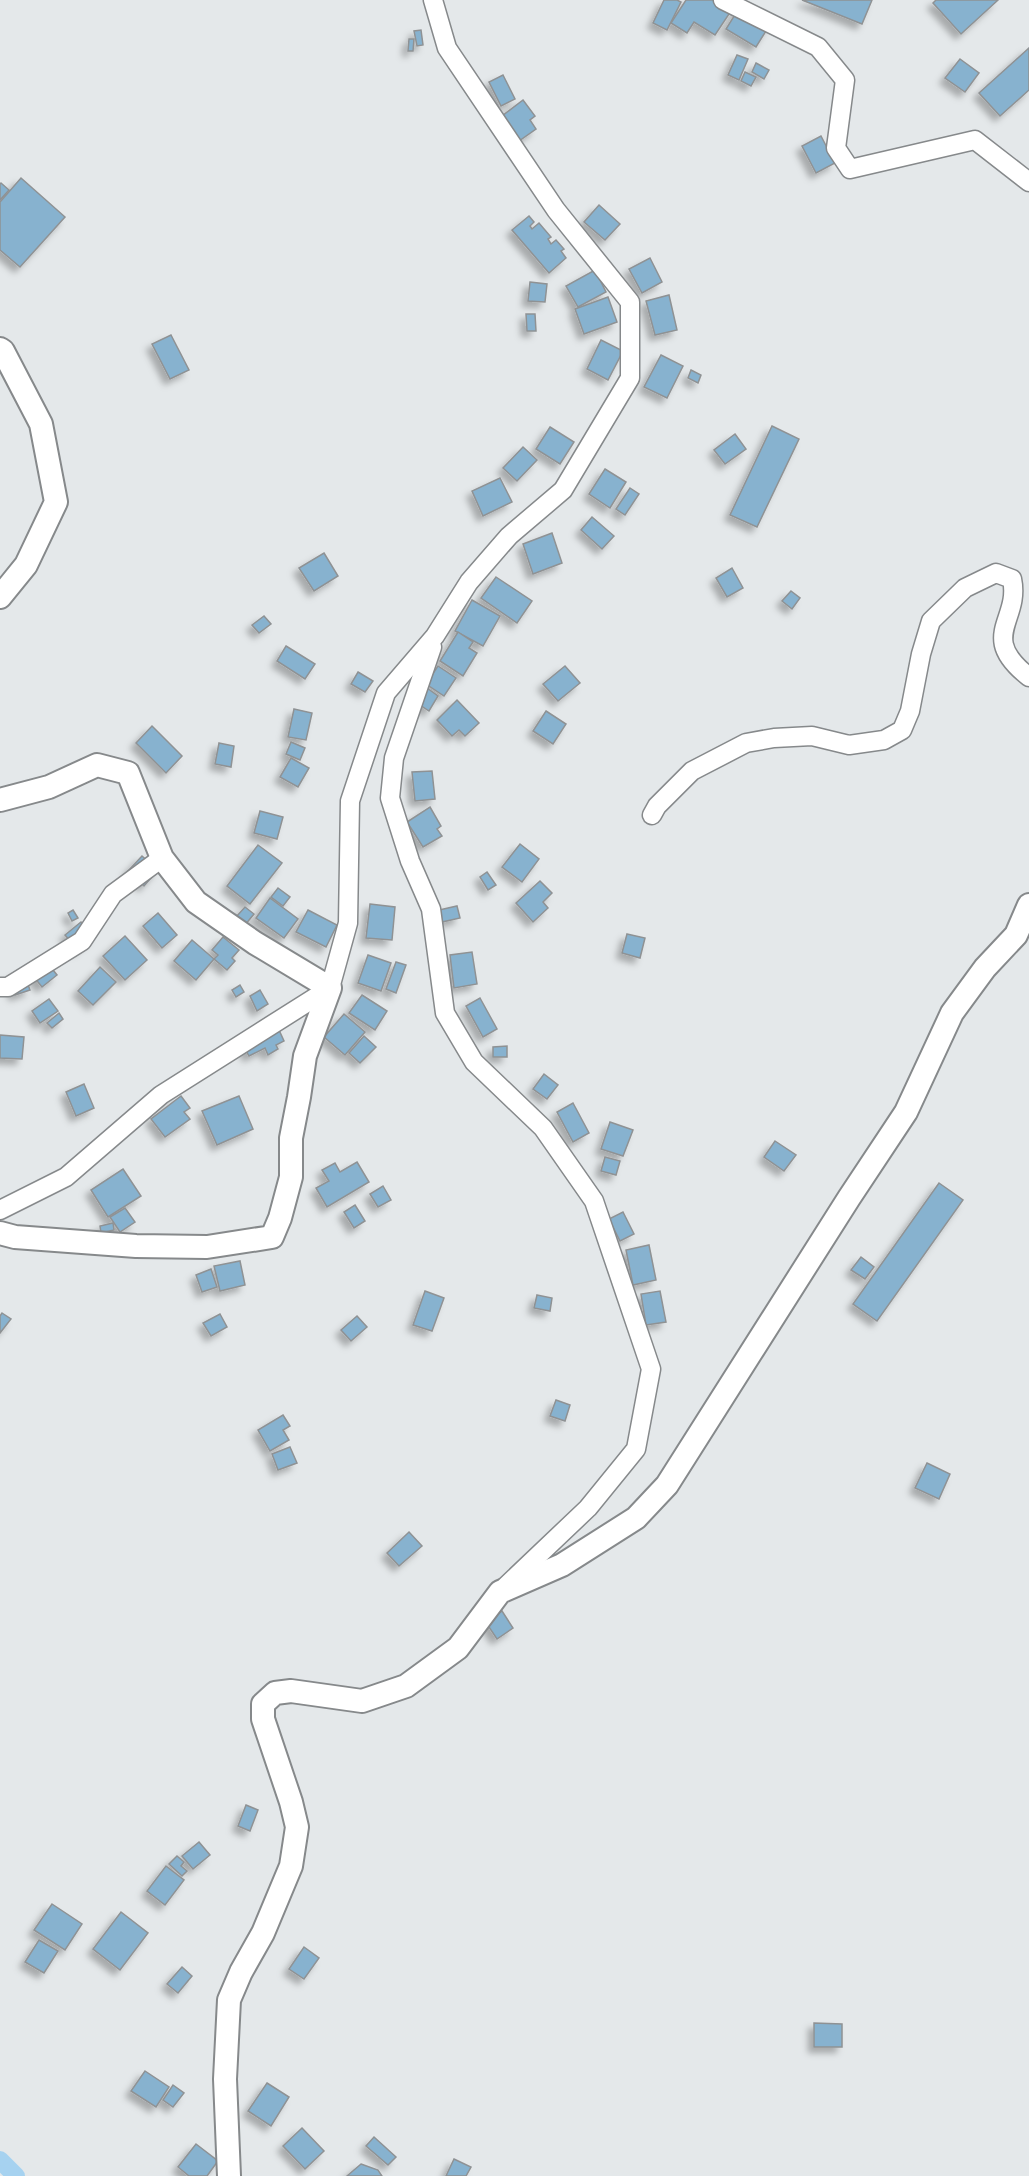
<svg xmlns="http://www.w3.org/2000/svg" width="1029" height="2176" font-family="'Source Sans 3',sans-serif">
<defs>
<filter id="shadow"><feDropShadow dx="-5.5" dy="5.5" stdDeviation="3" flood-color="#0004"/></filter>
</defs>
<rect width="100%" height="100%" fill="#e4e8ea"/>
<g fill="none" stroke-linecap="round" stroke-linejoin="round">
<path stroke="#a6d2f0" stroke-width="18" d="M0,2160l16,16"/>
</g>
<g fill="#87b2cf" stroke="#8f9294" stroke-width="1.5" filter="url(#shadow)">
<path d="M664,0h13l4,2 -14,28 -14,-7z"/>
<path d="M686,0h35l12,8 -18,27 -21,-13 -7,11 -16,-10z"/>
<path d="M802,0h70l-10,24z"/>
<path d="M936,0h62l-37,34 -28,-31z"/>
<path d="M741,5l30,18 -15,24 -30,-18z"/>
<path d="M421,30l2,15 -6,1 -3,-15z"/>
<path d="M409,39h5l-1,12h-5z"/>
<path d="M1029,48v42l-29,26 -21,-23z"/>
<path d="M737,55l11,4 -9,21 -11,-5z"/>
<path d="M960,59l19,14 -14,19 -20,-14z"/>
<path d="M756,63l13,7 -5,9 -12,-7z"/>
<path d="M745,72l11,5 -5,9 -10,-5z"/>
<path d="M503,75l12,24 -14,7 -12,-24z"/>
<path d="M523,100l12,16 -5,4 6,9 -17,12 -17,-25z"/>
<path d="M821,136l14,27 -19,10 -14,-27z"/>
<path d="M21,178l44,39 -45,50 -20,-17v-48z"/>
<path d="M1,183l8,7 -9,10v-16z"/>
<path d="M599,205l21,19 -15,16 -21,-18z"/>
<path d="M529,216l5,6 -4,4 2,3 7,-6 12,14 -3,2 3,5 5,-4 8,9 -3,2 5,7 -17,15 -37,-43z"/>
<path d="M650,258l12,24 -20,11 -13,-24z"/>
<path d="M595,270l11,22 -28,15 -12,-21z"/>
<path d="M530,282l17,2 -2,18 -17,-1z"/>
<path d="M669,295l8,35 -22,5 -9,-34z"/>
<path d="M608,297l9,25 -33,12 -9,-25z"/>
<path d="M526,314h9l1,17h-9z"/>
<path d="M171,335l18,35 -19,9 -18,-35z"/>
<path d="M601,340l22,11 -15,29 -21,-11z"/>
<path d="M661,355l22,11 -16,32 -23,-11z"/>
<path d="M691,370l10,5 -3,8 -10,-5z"/>
<path d="M772,426l27,13 -42,88 -27,-12z"/>
<path d="M550,427l24,15 -14,22 -24,-15z"/>
<path d="M735,434l11,15 -21,15 -11,-14z"/>
<path d="M523,447l14,13 -20,21 -14,-13z"/>
<path d="M605,469l21,13 -16,26 -21,-14z"/>
<path d="M500,478l12,24 -29,14 -11,-25z"/>
<path d="M630,488l9,6 -14,21 -9,-6z"/>
<path d="M592,517l22,19 -12,13 -21,-19z"/>
<path d="M552,533l10,30 -29,11 -10,-30z"/>
<path d="M324,553l14,23 -24,15 -15,-23z"/>
<path d="M732,568l11,20 -16,9 -11,-19z"/>
<path d="M496,577l36,24 -15,22 -36,-25z"/>
<path d="M791,591l9,7 -8,11 -10,-8z"/>
<path d="M472,600l28,16 -17,30 -28,-15z"/>
<path d="M264,616l7,8 -12,9 -7,-8z"/>
<path d="M458,632l15,10 -4,6 8,5 -14,23 -23,-15z"/>
<path d="M286,646l29,18 -10,15 -28,-18z"/>
<path d="M438,666l18,12 -12,18 -18,-12z"/>
<path d="M565,666l15,17 -22,18 -15,-17z"/>
<path d="M358,672l15,9 -8,11 -14,-8z"/>
<path d="M427,688l11,8 -9,15 -12,-8z"/>
<path d="M457,700l22,23 -14,13 -6,-6 -7,6 -15,-16z"/>
<path d="M294,709l18,4 -6,27 -18,-3z"/>
<path d="M546,711l20,13 -13,20 -20,-13z"/>
<path d="M152,726l30,30 -16,17 -30,-30z"/>
<path d="M291,742l14,6 -5,12 -14,-6z"/>
<path d="M219,743l15,3 -3,21 -16,-3z"/>
<path d="M291,758l18,10 -11,19 -18,-10z"/>
<path d="M432,771l3,28 -20,2 -3,-29z"/>
<path d="M430,807l11,19 -4,3 5,7 -19,11 -16,-25z"/>
<path d="M260,811l23,6 -6,22 -23,-6z"/>
<path d="M520,844l19,15 -17,23 -20,-15z"/>
<path d="M258,845l24,18 -32,41 -23,-18z"/>
<path d="M142,856l16,14 -14,16 -16,-15z"/>
<path d="M487,872l9,13 -8,5 -8,-13z"/>
<path d="M540,881l12,12 -9,9 5,6 -15,14 -17,-19z"/>
<path d="M278,888l12,9 -7,9 -12,-9z"/>
<path d="M270,898l28,21 -14,19 -28,-20z"/>
<path d="M370,904l25,3 -3,33 -26,-2z"/>
<path d="M457,906l3,12 -18,4 -3,-12z"/>
<path d="M245,907l9,7 -9,11 -9,-8z"/>
<path d="M73,910l5,8 -6,3 -4,-8z"/>
<path d="M308,910l29,15 -11,22 -30,-15z"/>
<path d="M158,913l19,22 -15,13 -19,-22z"/>
<path d="M81,922l13,14 -16,14 -13,-15z"/>
<path d="M627,934l18,4 -5,20 -18,-5z"/>
<path d="M125,936l22,24 -22,20 -22,-24z"/>
<path d="M223,937l16,13 -7,8 3,3 -8,9 -13,-11 4,-4 -6,-5z"/>
<path d="M192,940l22,19 -18,21 -22,-19z"/>
<path d="M472,952l5,32 -23,4 -4,-33z"/>
<path d="M368,955l23,8 -10,28 -23,-8z"/>
<path d="M45,960l12,15 -15,12 -12,-15z"/>
<path d="M396,962l10,3 -10,28 -10,-4z"/>
<path d="M100,967l16,15 -23,23 -15,-14z"/>
<path d="M23,971l7,19 -15,5 -7,-18z"/>
<path d="M240,985l4,7 -8,5 -4,-7z"/>
<path d="M260,990l8,14 -11,7 -7,-15z"/>
<path d="M362,995l25,16 -12,19 -26,-17z"/>
<path d="M480,998l17,31 -14,8 -17,-31z"/>
<path d="M49,999l9,12 -18,12 -8,-12z"/>
<path d="M59,1013l4,6 -11,9 -5,-5z"/>
<path d="M344,1014l21,18 -20,23 -21,-18z"/>
<path d="M279,1030l5,11 -8,4 2,4 -10,6 -3,-7 -16,8 -5,-9z"/>
<path d="M0,1035l24,2 -2,22 -22,-1z"/>
<path d="M364,1036l12,11 -16,16 -11,-10z"/>
<path d="M507,1046v11h-14v-10z"/>
<path d="M544,1074l14,11 -11,14 -14,-10z"/>
<path d="M84,1084l10,24 -18,8 -10,-24z"/>
<path d="M181,1096l9,12 -6,4 6,7 -25,18 -14,-18z"/>
<path d="M239,1096l14,33 -36,16 -15,-34z"/>
<path d="M573,1103l16,30 -16,9 -16,-30z"/>
<path d="M610,1122l23,8 -10,26 -22,-7z"/>
<path d="M775,1141l21,14 -12,16 -20,-14z"/>
<path d="M605,1157l15,4 -4,14 -15,-4z"/>
<path d="M357,1162l12,20 -42,25 -11,-19 13,-7 -7,-11 13,-7 5,9z"/>
<path d="M123,1169l18,27 -33,21 -17,-27z"/>
<path d="M939,1183l24,17 -86,121 -24,-17z"/>
<path d="M383,1186l8,14 -13,7 -8,-13z"/>
<path d="M355,1205l10,16 -11,7 -10,-16z"/>
<path d="M125,1208l10,14 -15,10 -10,-15z"/>
<path d="M623,1212l11,22 -14,7 -11,-22z"/>
<path d="M113,1223l1,7 -13,3 -1,-7z"/>
<path d="M649,1245l7,35 -23,5 -7,-35z"/>
<path d="M861,1257l13,10 -9,12 -14,-9z"/>
<path d="M240,1261l5,24 -25,6 -6,-25z"/>
<path d="M211,1269l6,18 -15,5 -6,-17z"/>
<path d="M425,1291l19,7 -12,33 -19,-6z"/>
<path d="M660,1291l6,31 -20,3 -5,-31z"/>
<path d="M537,1295l15,3 -2,13 -16,-3z"/>
<path d="M2,1313l9,6 -11,14v-17z"/>
<path d="M220,1314l7,13 -16,9 -8,-13z"/>
<path d="M357,1316l10,11 -16,14 -10,-11z"/>
<path d="M556,1400l14,5 -5,16 -15,-5z"/>
<path d="M283,1415l7,11 -7,4 6,10 -19,11 -12,-21z"/>
<path d="M290,1447l7,16 -19,7 -6,-16z"/>
<path d="M927,1463l23,11 -11,25 -24,-11z"/>
<path d="M409,1532l13,14 -23,20 -12,-13z"/>
<path d="M502,1611l11,17 -16,11 -12,-18z"/>
<path d="M246,1805l12,5 -8,21 -12,-5z"/>
<path d="M199,1842l11,13 -17,14 -11,-13z"/>
<path d="M177,1856l7,6 -3,4 6,5 -5,5 -13,-12z"/>
<path d="M166,1866l18,14 -19,25 -18,-14z"/>
<path d="M52,1904l30,20 -17,26 -31,-20z"/>
<path d="M121,1912l27,21 -28,37 -27,-21z"/>
<path d="M39,1940l19,11 -14,22 -19,-11z"/>
<path d="M304,1947l15,11 -15,21 -15,-10z"/>
<path d="M182,1967l10,9 -14,17 -11,-9z"/>
<path d="M814,2023l28,1v23h-28z"/>
<path d="M145,2071l24,16 -13,20 -25,-16z"/>
<path d="M267,2083l22,14 -18,29 -23,-15z"/>
<path d="M173,2085l11,8 -11,14 -10,-7z"/>
<path d="M302,2128l22,23 -19,18 -22,-23z"/>
<path d="M374,2137l22,20 -8,8 -22,-19z"/>
<path d="M196,2144l22,17 -11,15h-18l-11,-9z"/>
<path d="M454,2159l17,8 -5,9h-20z"/>
<path d="M361,2164l17,6 4,6h-35z"/>
</g>
<g fill="none" stroke-linecap="round" stroke-linejoin="round">
<defs>
<g id="minor">
<path d="M723,0l95,47 27,33 -9,68 14,21 125,-29 54,42"/>
<path d="M432,647l-38,111 -4,40 20,63 21,48 14,104 29,49 69,66 51,73 57,168 -15,80 -48,59 -82,78"/>
<path d="M652,815l5,-9 35,-35 54,-28 28,-5 38,-2 37,9 35,-5 18,-10 8,-19 11,-57 10,-33 34,-33 31,-15 16,6c9,42 -35,57 17,98"/>
<path d="M0,987h8l74,-46 31,-47 49,-36"/>
<path d="M0,1210l66,-33 95,-82 169,-107 18,-65 2,-122 36,-108 49,-57 34,-54 40,-46 54,-46 67,-112v-76l-74,-92 -109,-162 -14,-48"/>
</g>
<g id="tertiary">
<path d="M0,349l3,2 38,73 15,78 -30,63 -26,32"/>
<path d="M0,800l49,-13 48,-22 31,8 34,85 34,44 59,41 75,45 -25,68 -6,41 -8,41v39l-11,41 -8,19 -65,10 -71,-1 -121,-9 -15,-4"/>
<path d="M229,2176l-4,-97 4,-79 12,-28 22,-39 28,-67 6,-39 -6,-25 -28,-83v-15l12,-11 16,-2 71,10 44,-15 52,-38 42,-56 62,-27 74,-47 31,-33 182,-287 57,-86 46,-99 33,-45 31,-33 13,-30"/>
</g>
</defs>
<use href="#minor" stroke="#86898b" stroke-width="21"/>
<use href="#tertiary" stroke="#86898b" stroke-width="26"/>
<use href="#minor" stroke="#fff" stroke-width="18"/>
<use href="#tertiary" stroke="#fff" stroke-width="22"/>
</g>
</svg>
